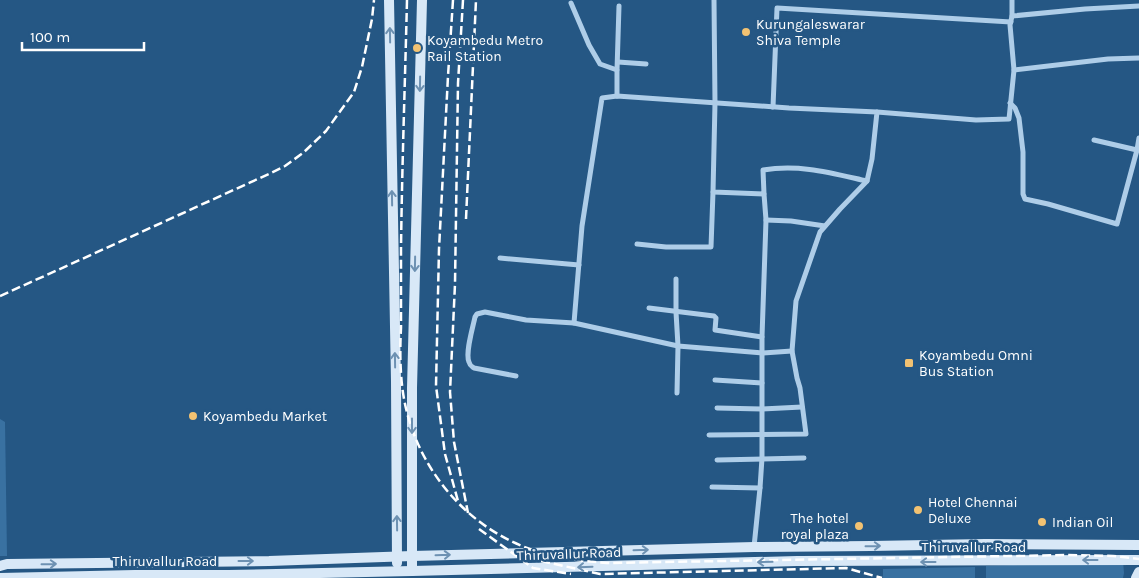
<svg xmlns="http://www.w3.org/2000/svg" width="1139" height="578" font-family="Karla,sans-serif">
<rect width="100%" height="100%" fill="#255784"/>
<g fill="#3971a1">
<path d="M0,419l5,3 2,134h-7z"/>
<path d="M1123,561l1,12 -1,5h-137v-12z"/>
<path d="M975,567v11h-92v-9z"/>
</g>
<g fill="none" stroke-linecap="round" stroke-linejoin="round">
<g stroke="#aecde8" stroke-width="5">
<path d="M714,0l1,103 -2,89 51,2 -1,-24c37,-6 68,3 104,11"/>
<path d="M571,3l18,42 11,19 17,6v26"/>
<path d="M1012,16l73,-7 54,-3"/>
<path d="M618,62l28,2"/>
<path d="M617,70l2,-64"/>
<path d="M1014,70l94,-11 31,-1"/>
<path d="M1010,103l5,5 4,10 4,34v42l2,5 23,5 69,20 20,-74 2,-12"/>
<path d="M773,107l4,-99 234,14"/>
<path d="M877,112l99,8 33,-1 5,-49 -4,-45 2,-9v-16"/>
<path d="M1094,140l43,10"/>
<path d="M766,220l25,1 34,5"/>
<path d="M637,244l29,3h45l2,-55"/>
<path d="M500,258l79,7"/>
<path d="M676,279v33l2,34 -1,47"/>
<path d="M649,308l65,8 2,2 -1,12 47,7"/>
<path d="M574,323l8,-97 20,-128 15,-2 172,12 88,4 -5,47 -5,22 -27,28 -20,23 -24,69 -4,50 5,27 3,10 6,46 -97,1"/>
<path d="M516,376l-42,-8c-3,-2 -4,-2 -5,-6 -4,-9 4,-35 6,-45l2,-3 8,-2 41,8 48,3 104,23 85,7 29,-2"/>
<path d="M715,380l47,3"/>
<path d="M717,408l45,1 40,-2"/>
<path d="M717,460l87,-2"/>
<path d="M712,487l48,1"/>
<path d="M754,547l6,-59 2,-30v-121l4,-117 -2,-26"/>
</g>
<g stroke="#d8e8f7" stroke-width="10">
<path d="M389,0l7,381 1,182"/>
<path d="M0,566l7,-2 262,-3 143,-5 342,-9 117,-1 114,-2 154,1"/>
<path d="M412,571v-183l10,-388"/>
<path d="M0,578l135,-3h93l184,-4 385,-10 342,-1"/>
<path d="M1136,578l3,-6"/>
</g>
<g stroke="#fff" stroke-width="2.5" stroke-dasharray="9 4" stroke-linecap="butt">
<path d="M407,0c-2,83 -5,166 -6,249 0,26 0,53 0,79 -1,19 -1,38 1,57 8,74 59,141 131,165 24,9 49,11 74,13l461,-8 45,1 26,3"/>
<path d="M453,0l-5,76 -9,173 -3,137 9,68 13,47"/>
<path d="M463,0l-5,83 -3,201 -5,108 4,50 14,71"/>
<path d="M466,219l10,-219"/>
<path d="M0,296l71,-32 200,-91 14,-7 18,-13 23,-22 28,-39 8,-25 10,-48 2,-19"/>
<path d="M479,529l54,39 38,6"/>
<path d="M518,550l14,9 68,15 246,-6 36,10"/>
</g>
</g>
<defs><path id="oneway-shaft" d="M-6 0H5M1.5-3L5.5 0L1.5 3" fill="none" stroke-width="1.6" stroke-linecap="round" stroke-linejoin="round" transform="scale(1.25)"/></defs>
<g stroke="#6d91b2">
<use href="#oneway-shaft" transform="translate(390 35) rotate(-91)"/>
<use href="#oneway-shaft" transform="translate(420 84) rotate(91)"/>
<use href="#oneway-shaft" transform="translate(392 198) rotate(-91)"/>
<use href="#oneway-shaft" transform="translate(415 264) rotate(91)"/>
<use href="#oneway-shaft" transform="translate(395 360) rotate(-91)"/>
<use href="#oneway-shaft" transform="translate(412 426) rotate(90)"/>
<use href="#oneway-shaft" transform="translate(397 523) rotate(-91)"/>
<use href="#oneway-shaft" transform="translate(873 546) rotate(-1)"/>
<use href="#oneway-shaft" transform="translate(641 550) rotate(-2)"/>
<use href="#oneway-shaft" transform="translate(443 555) rotate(-2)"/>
<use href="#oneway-shaft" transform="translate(1090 560) rotate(180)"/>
<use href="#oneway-shaft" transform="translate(246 561)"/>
<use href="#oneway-shaft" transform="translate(765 562) rotate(179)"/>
<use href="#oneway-shaft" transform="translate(928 562) rotate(180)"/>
<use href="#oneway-shaft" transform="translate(49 564) rotate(-1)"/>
<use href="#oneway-shaft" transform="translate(585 567) rotate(178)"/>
</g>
<g fill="#f2c272" stroke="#255784" stroke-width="2">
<circle cx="746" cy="32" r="5"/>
<circle cx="417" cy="48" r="5"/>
<rect x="904" y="358" width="10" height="10" rx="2.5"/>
<circle cx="193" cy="416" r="5"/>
<circle cx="918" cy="510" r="5"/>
<circle cx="1042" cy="522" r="5"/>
<circle cx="859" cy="526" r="5"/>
</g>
<g text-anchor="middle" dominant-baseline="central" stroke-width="5" stroke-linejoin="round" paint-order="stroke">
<g font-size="14" fill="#fff" stroke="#255784" text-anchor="start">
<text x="756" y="24">Kurungaleswarar<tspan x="756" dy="16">Shiva Temple</tspan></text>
<text x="427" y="40">Koyambedu Metro<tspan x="427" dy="16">Rail Station</tspan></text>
<text x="919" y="355">Koyambedu Omni<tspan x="919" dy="16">Bus Station</tspan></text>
<text x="203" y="416">Koyambedu Market</text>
<text x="928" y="502">Hotel Chennai<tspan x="928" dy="16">Deluxe</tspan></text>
<text x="849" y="518" text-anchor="end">The hotel<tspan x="849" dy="16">royal plaza</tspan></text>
<text x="1052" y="522">Indian Oil</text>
</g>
<g font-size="14" fill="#fff" stroke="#255784">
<text x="974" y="547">Thiruvallur Road</text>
<text transform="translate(569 554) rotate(-2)">Thiruvallur Road</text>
<text x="165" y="561">Thiruvallur Road</text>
</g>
</g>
<path d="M22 42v8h122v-8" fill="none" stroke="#ffffff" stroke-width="2.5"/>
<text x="30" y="42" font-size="15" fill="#ffffff" stroke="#255784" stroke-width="4" paint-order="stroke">100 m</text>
</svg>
